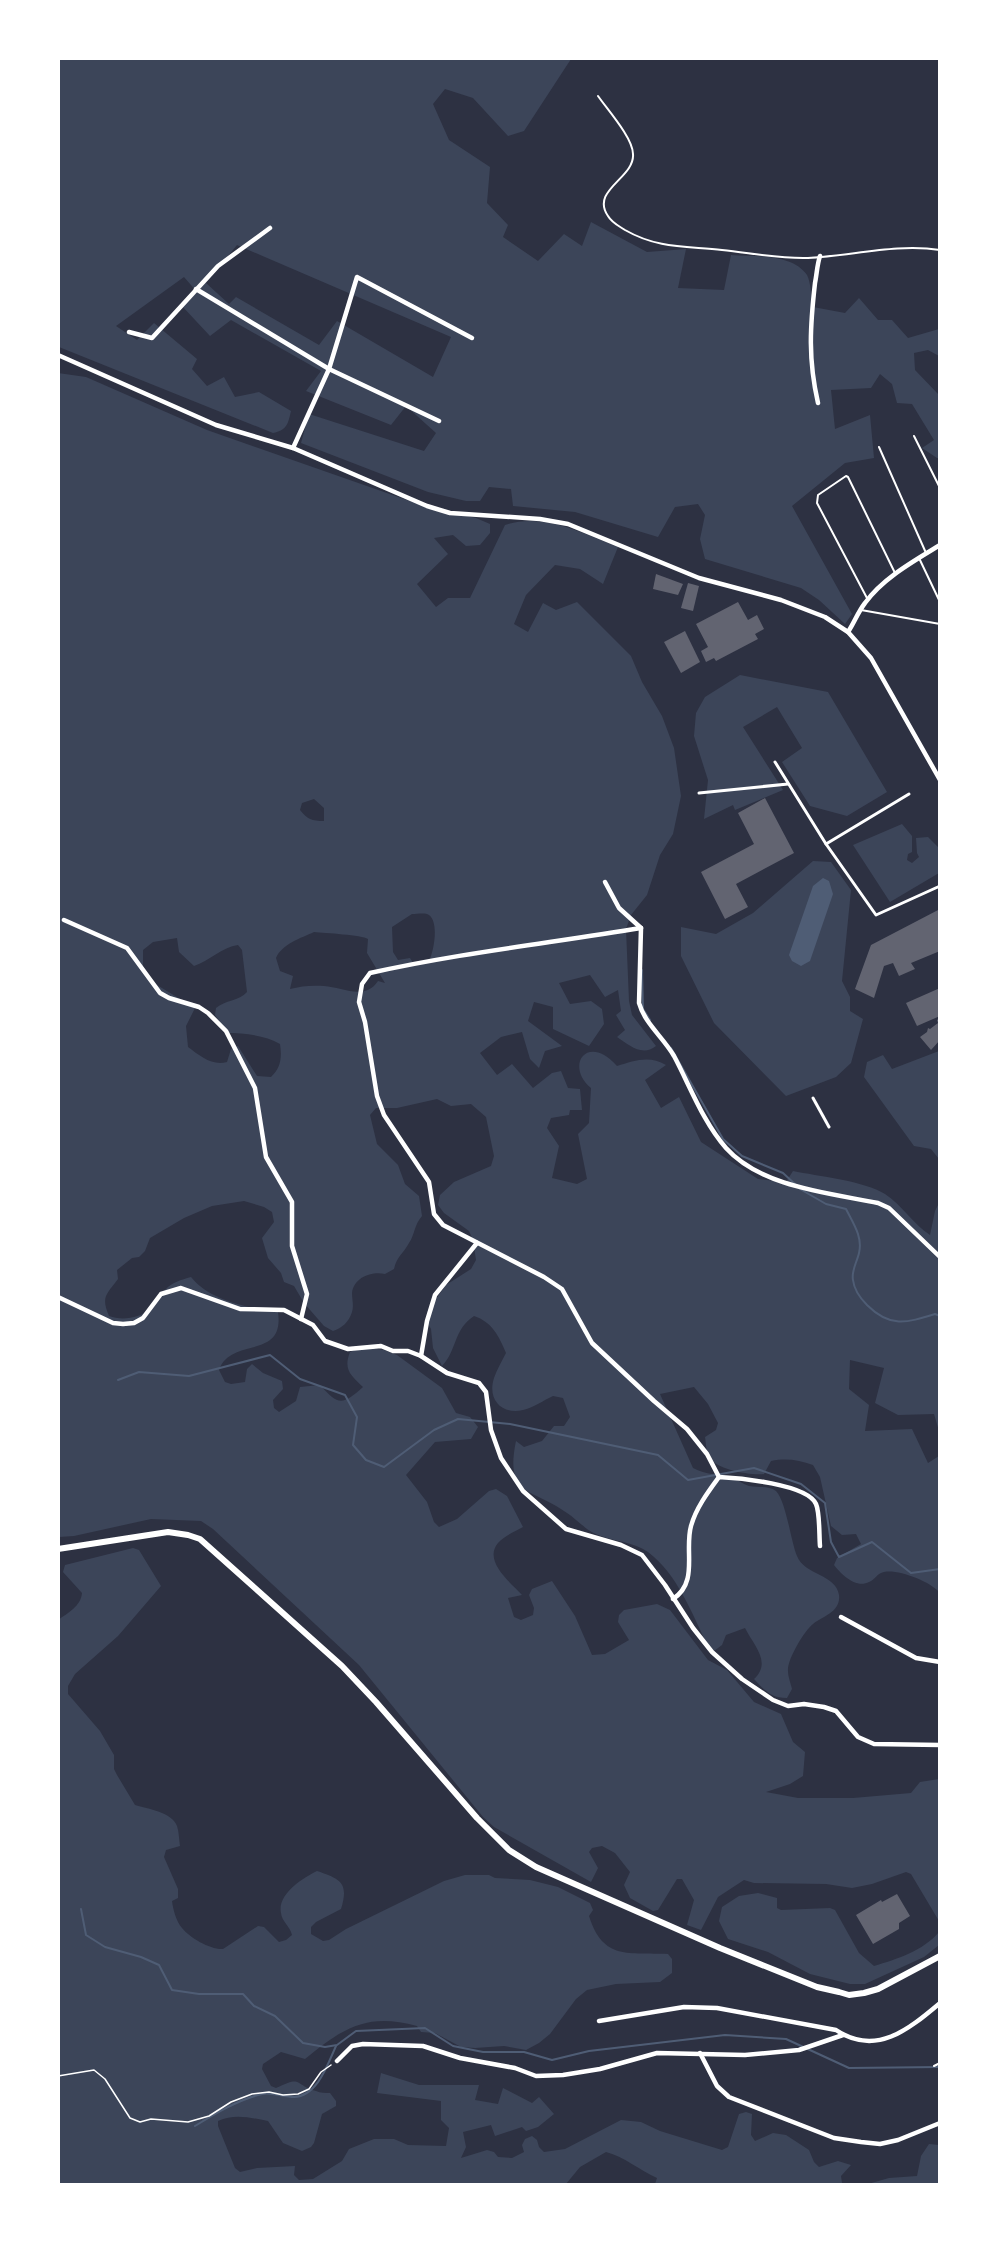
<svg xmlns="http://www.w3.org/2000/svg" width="998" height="2243" font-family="Lato,sans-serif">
<rect width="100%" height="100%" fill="#2d3142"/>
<g fill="#3c4559" fill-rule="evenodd">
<path d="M59,59h512l-47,72 -16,5 -35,-38 -28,-9 -12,15 16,36 41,27 -3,36 21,22 -5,12 35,24 26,-27 18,12 9,-24 56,30 39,-3 -8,39 46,2 7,-35c23,2 61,-2 76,20 4,7 4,23 6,32l32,6 14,-15 19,22h14l16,18 31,-9v27l-11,-6 -14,3 1,17 24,25v63h-2l-15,-10 12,-8 -22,-36 -15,-1 -5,-19 -12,-10 -9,14 -40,2 4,39 35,-14 4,43 -29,5 -53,43 60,108 -7,10 -26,-24 -18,-12 -96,-29 -5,-20 5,-24 -7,-11 -23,3 -17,30 -83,-25 -62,-6 -2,-17 -22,-2 -9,14h-14l-38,-9 -127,-49 8,-29 115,37 12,-18 -30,-27 -15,19 -85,-34 15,-20 -90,-51 -21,16 -28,-30 15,-14 -13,-15 -68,49 21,14 17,-17 43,36 -5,10 15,17 17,-9 11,20 24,-5 32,19c-3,13 -4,19 -18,22l-214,-86zM237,245l214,92 -18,40 -96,-56 -18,24 -83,-48 -7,7 -23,-21z"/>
<path d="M58,373l28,4 121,53 217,76 52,12 14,6v9l-10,12 -14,1 -13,-11 -19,3 14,16 -31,30 19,23 12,-9h22l35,-73c37,-13 78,8 113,22l-15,37 -23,-15 -25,-4 -29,30 -12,29 14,8 15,-29 13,7 21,-8 54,54 11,26 20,34 12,32 7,48 -8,38 -13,21 -13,40 -16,20 -5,14 3,72 3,14 24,31c-14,11 -27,-1 -39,-9l8,-7 -9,-15 5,-4 -3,-21 -13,7 -15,-22 -31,8 11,21 21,-3 11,8 2,15 -15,22 -36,-17v-22l-19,-5 -6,19 34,25 -17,5 -6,17 -9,-9 -8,-27 -21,5 -21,16 17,22 15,-11 21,24 19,-15 9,-2 7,17 12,1 2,21h-12l-1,5 -18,3 -4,10 12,18 -7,32 25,6 10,-5 -9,-45 11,-11 2,-35c-27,-23 -3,-55 26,-22 17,-5 32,-11 49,-1l-21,15 16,28 18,-11 22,45 57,37 28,3 7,-11c24,5 72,10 92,23 17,11 28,30 45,41l5,-24 4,-8v228l-5,-17 -36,1 -23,-12 9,-35 -34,-8 -1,29 20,16 -4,26 47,-2 16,34 11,-7v136c-10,-11 -41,-23 -55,-20 -7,1 -9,8 -15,10 -13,7 -28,-8 -35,-17l3,-7 24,-14 -5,-10 -14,1 -11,-9 -11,-49 -7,-12c-14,-5 -27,-7 -42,-4l-7,13c-13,2 -49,-5 -55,-17 -3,-6 -3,-14 -4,-20l11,-7 2,-7 -10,-19 -14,-17 -34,7 33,74c13,7 26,6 39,10 6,2 11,6 17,8 9,2 19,-1 27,5 10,10 15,51 21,65 7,19 39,18 42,39 2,17 -16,21 -26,29 -9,7 -26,36 -25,47 0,6 3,13 4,18l-5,9c-16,0 -23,-8 -33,-19 18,-17 0,-33 -9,-51l-19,7 -4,10 -8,6 -7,-7c-16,-32 -29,-69 -59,-92 -14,-10 -31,-10 -47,-16 -14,-4 -22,-15 -34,-23 -33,-25 -63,-15 -51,-72l8,6 18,-6 12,-15h10l6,-9 -7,-19 -10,-2c-9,4 -20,12 -30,14 -21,5 -36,-10 -29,-32 3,-9 8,-17 12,-25 -7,-17 -14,-31 -32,-37 -21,14 -17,35 -32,50l-9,-18 -2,-19 -5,-9 2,-10 18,-25 25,-16 5,-9 -3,-20 -4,-9 -25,-18 -6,-8 2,-10 14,-13 37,-16 3,-10 -8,-39 -15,-13 -20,2 -14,-7 -40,9h-21l-6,7 7,29 21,21 7,19 14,12 3,20c-8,9 -7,18 -13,27 -6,11 -12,13 -15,26l-9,5c-13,-3 -31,3 -33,19 0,6 2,13 0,19 -3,10 -10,16 -19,19l-9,-5 -20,-23 -10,-17 -10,-4 -3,-9 -13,-15 -6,-20 12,-16 -2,-10 -8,-5 -20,-6 -32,5 -28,12 -34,20 -5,13 -6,6 -7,1 -15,12 1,9c-12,16 -17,18 -9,37 13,5 31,2 41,-7 6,-6 9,-14 15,-19 7,-8 16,-10 26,-13 19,24 58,31 87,35 7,49 -47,24 -59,58l6,12 6,2 14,-2 2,-13 5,-5 11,9 19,8 1,8 -10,11 1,8 5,4 17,-11 4,-14 20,-2c18,20 22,21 43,2 -12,-12 -20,-17 -13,-35l13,-5 21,3 13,5 45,33 14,25 14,4 8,10 -7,12 -36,3 -29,33 21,27 7,20 5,5 18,-8 32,-28 7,-2 11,7 16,31c-7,4 -19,9 -25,16 -15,18 12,39 24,52l-14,3 6,19 7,3 12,-5 1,-7 -5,-13 3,-6 20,-8 23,35 17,39 13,-1 24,-14 -11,-18 1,-7 5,-5 33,-6 13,6 38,50 19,10 27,32 27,12 12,28 12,10 -2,24 -13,8 -24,8 32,6h55l58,-5 9,-11 19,-3v142l-28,-47 -5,-2 -34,12 -20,4 -26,-4 -72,-1 -10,-3 -26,17 -17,33 -14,-5 7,-25 -12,-21h-5l-19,31 -5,1 -23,-13 -6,-13 6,-13 -15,-19 -13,-7 -10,2 -3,4 9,16 -7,14 -97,-55 -11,-10 -124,-152 -146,-136 -12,-8 -50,-2 -77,17 -15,1zM314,799l10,9v13c-12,0 -17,-2 -24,-11l2,-7zM412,914c4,0 11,-1 15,0 13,5 7,37 2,47l-14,5 -5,-8 -12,2 -5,-8 -1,-25zM314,932c11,1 48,3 54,7l-1,14 18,30 -7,-2c-13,20 -36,6 -54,5 -12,-1 -23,0 -34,3l3,-13 -13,-5 -4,-13c6,-14 25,-20 38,-26zM177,938l2,14 15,14c15,-5 28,-19 44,-21l4,5 5,42c-8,9 -22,8 -31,16l-1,7 12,18c16,0 38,2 53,11 2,13 1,24 -9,33l-14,-1 -19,-30 -7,3 -4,13c-15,4 -27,-6 -39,-15l-2,-21 9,-18 -43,-26 -9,-10v-22l10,-8z"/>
<path d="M740,675l88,17 59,100 -40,24 -37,-10 -28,-44 20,-14 -25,-41 -34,20 40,63 -48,20 -2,-5 -29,14 4,-39 -14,-44 2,-23 9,-16z"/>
<path d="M902,824l10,12v16l-4,2 -1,6 5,3 7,-6 -2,-4 -1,-15 12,-1 11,11v25l-49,29 -37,-57z"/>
<path d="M813,861l18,1 20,28 -9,91 8,16v14l13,8 -12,44 -15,14 -50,19 -72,-73 -33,-67v-29l35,7 37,-21z"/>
<path d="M939,1051h1l-1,108 -8,-10 -17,-3 -50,-69 3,-15 16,-7 9,14z"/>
<path d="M133,1548l6,2 22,36 -43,50 -43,38 -7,12v8l32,37 14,24v14l3,6 18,30c13,4 37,7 42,21 2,6 2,14 3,20l-14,4 -2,7 14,32v9l-6,3c1,8 4,20 10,27 8,10 29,22 41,21l35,-23 6,1 15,15 7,-2 6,-5c-2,-9 -10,-13 -11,-22 -4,-19 22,-35 36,-42 24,8 32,12 24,38l-25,13 -5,5v7l12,7 6,-1 17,-11 98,-48 21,-6h24l6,3 35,2 28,7 32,16 3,7 -4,6c14,45 40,36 79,38l4,5v14l-12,9 -44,2 -29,6 -11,9 -26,35 -11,9 -13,7 -22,-4 -29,2 -14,-1 -26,-14 -14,-1 -4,-6c-50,-14 -74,2 -112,33l-24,-7 -18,12 -1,5 9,17 5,2c27,-13 17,-4 40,3 4,2 10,2 14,2l6,8v5l-14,8 -8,29 -3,4 -9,4 -19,-8 -15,-22c-17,-3 -33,-8 -50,0v5l17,42 5,4 17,-4 38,-2 -1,9 5,5 14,-1 29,-18 7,-12 25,-10h20l14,6 38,1 3,-18 -8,-8v-19l-64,-8 4,-20 38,12h60l-4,15 23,4 5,-16 29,15 7,-6 15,17 -16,13 -12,4 -4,-4 -27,9 -4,-11 -28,7 3,15 -5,11 26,-8 7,2 4,5 14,1 12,-6 -2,-7 3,-6 7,-3 5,4 2,7 5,5 21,-3 56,-29 20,2 19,9 62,19 6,-3 11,-33 7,-2 6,2 -1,21 4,6 18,-8 13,2 23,15 5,12 5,5 19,-6 13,4 -10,11 1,7 10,1h-197l2,-6c-18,-8 -32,-21 -51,-26l-26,15 -14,17h-507l-1,-564c10,-7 23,-14 24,-27l-19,-21 2,-7z"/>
<path d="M758,1893l19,5v10l4,2 49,-2 5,2 24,43 15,13c23,-7 49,-15 65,-34v13l-15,12 -59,27h-15l-40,-10 -42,-22 -40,-13 -9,-18 3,-14 17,-11z"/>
<path d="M929,2144l10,1v39h-71l21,-6 28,-2 4,-20z"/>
</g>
<path fill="#4f5d75" d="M823,878l6,3 4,13 -23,67 -9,5 -9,-5 -3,-6 24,-69z"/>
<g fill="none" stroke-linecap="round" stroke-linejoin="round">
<g stroke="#4f5d75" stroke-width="2">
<path d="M642,970l1,39 7,11"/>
<path d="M671,1048l52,91 19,17 41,17 13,12"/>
<path d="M800,1189l26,15 20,5c7,14 17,28 13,44 -2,9 -8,18 -6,27 1,9 7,18 14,25 23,23 39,18 68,9l5,2"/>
<path d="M118,1380l21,-8 50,4 81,-21 30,24 45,16 12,22 -4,28 13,15 18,7 50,-37 24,-11 52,5 148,31 30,25 66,-12 47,16 24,19 6,39 8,15 33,-15 39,31 29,-4"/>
<path d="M81,1909l5,26 19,12 36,10 18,8 13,25 27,4h44l11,12 21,10 28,27 22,4 12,-2 19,-14 69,-3 28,18 30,6h41l28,8 37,-9 136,-16 61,4 63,29 91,-1"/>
<path d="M195,2126c21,-13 43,-26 67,-32 9,-2 22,3 32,3 24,-1 34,-34 42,-51"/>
</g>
</g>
<g fill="#626471">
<path d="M656,574l27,10 -5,11 -25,-6z"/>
<path d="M688,583l11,3 -6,25 -12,-3z"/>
<path d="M738,602l10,18 9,-5 7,14 -9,5 3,5 -42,22 -2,-3 -8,4 -5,-11 7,-4 -12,-23z"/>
<path d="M685,631l15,31 -19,11 -17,-31z"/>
<path d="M765,798l29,55 -58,31 12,23 -23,12 -24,-47 53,-28 -16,-31z"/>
<path d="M940,909v42l-29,12 4,6 -16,7 -6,-13 -9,3 -10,32 -19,-9 16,-44z"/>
<path d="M940,988v28l-23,10 -11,-23z"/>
<path d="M940,1018v22l-9,10 -11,-13 7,-5 1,-4 2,1 8,-6 -1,-3z"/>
<path d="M897,1894l13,22 -11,7v6l-26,15 -17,-29 25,-15 1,2z"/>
</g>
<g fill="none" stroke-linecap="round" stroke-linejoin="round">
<path stroke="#fff" stroke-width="1.5" d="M58,2076l36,-6 11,9 25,39 10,4 11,-3 37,3 21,-6 22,-14 21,-8 17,-2 14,3 15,-1 11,-5 12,-17 10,-7"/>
<g stroke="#fff" stroke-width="2">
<path d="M598,96c9,13 35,42 35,58 2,24 -43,36 -25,62 4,7 11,10 17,14 33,19 62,16 97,20 29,3 57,9 86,8 43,-2 89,-15 132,-8"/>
<path d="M914,436l26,52"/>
<path d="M879,447l47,106"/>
<path d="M919,558l21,44"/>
<path d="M868,600l-51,-97 1,-8 28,-19 2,1 47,96"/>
<path d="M861,610l79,14"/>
<path d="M934,2066l6,-3"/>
</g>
<g stroke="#fff" stroke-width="3">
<path d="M775,762l51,82"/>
<path d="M699,793l89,-9"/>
<path d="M909,794l-83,50 50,71 64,-29"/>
<path d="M813,1098l16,29"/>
</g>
<g stroke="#fff" stroke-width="4.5">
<path d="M196,289l133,80 110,52"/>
<path d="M129,332l23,6 66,-72 52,-38"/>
<path d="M58,355l158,70 77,23 134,58 23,7 90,6 28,5 131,54 82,22 44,17 23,15 23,26 69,122"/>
<path d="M818,403c-10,-44 -8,-76 -3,-120 2,-10 2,-18 5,-27"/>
<path d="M293,448l36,-79 28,-92 115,61"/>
<path d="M848,632c6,-9 10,-20 17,-29 18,-25 49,-42 75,-58"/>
<path d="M605,882l14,26 22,20"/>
<path d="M64,920l63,28 33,45 9,5 30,9 9,6 18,18 29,57 11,69 26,45v44l15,48 -6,25"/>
<path d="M641,928c-90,15 -182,25 -271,45l-8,11 -3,18 6,20 12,74 7,19 45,67 5,32 9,11 101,52 18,12 30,54 62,58 33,28 20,25 12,23"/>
<path d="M641,928l-2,75c6,21 24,34 35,53 16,30 29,66 52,92 35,39 103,45 152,55l11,5 51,49"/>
<path d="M58,1297l55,26 10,1 11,-1 9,-5 18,-24 20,-6 59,21 44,1 29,15 12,16 23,8 33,-3 12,5h15l13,5 26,17 32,10 7,9 5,38 10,28 22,33 43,38 55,16 21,10 23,30 28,43 19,24 30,27 31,21 15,6 16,-2 20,3 12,4 22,26 16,7 66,1"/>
<path d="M421,1356l6,-35 8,-26 42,-52"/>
<path d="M673,1599c26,-17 11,-48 18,-73 5,-18 17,-34 28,-49 20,1 88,7 97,27 4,9 3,31 4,42"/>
<path d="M841,1617l75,41 24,4"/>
<path d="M599,2021l85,-14 33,1 119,22c40,27 73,-1 104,-27"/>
<path d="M700,2053l17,33 12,11 105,41 27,4 19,2 18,-4 42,-17"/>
<path d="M337,2061l15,-15 11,-2 60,2 37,12 55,10 21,8 27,-1 37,-6 57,-16 88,2 54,-5 44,-15"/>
</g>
<path stroke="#fff" stroke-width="6" d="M58,1549l110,-17 20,3 12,4 142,127 34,36 101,116 32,32 27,17 184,81 97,39 22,5 10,3 15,-2 14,-4 62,-33"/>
</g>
<rect width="998" height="2243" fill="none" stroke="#ffffff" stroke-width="120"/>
</svg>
